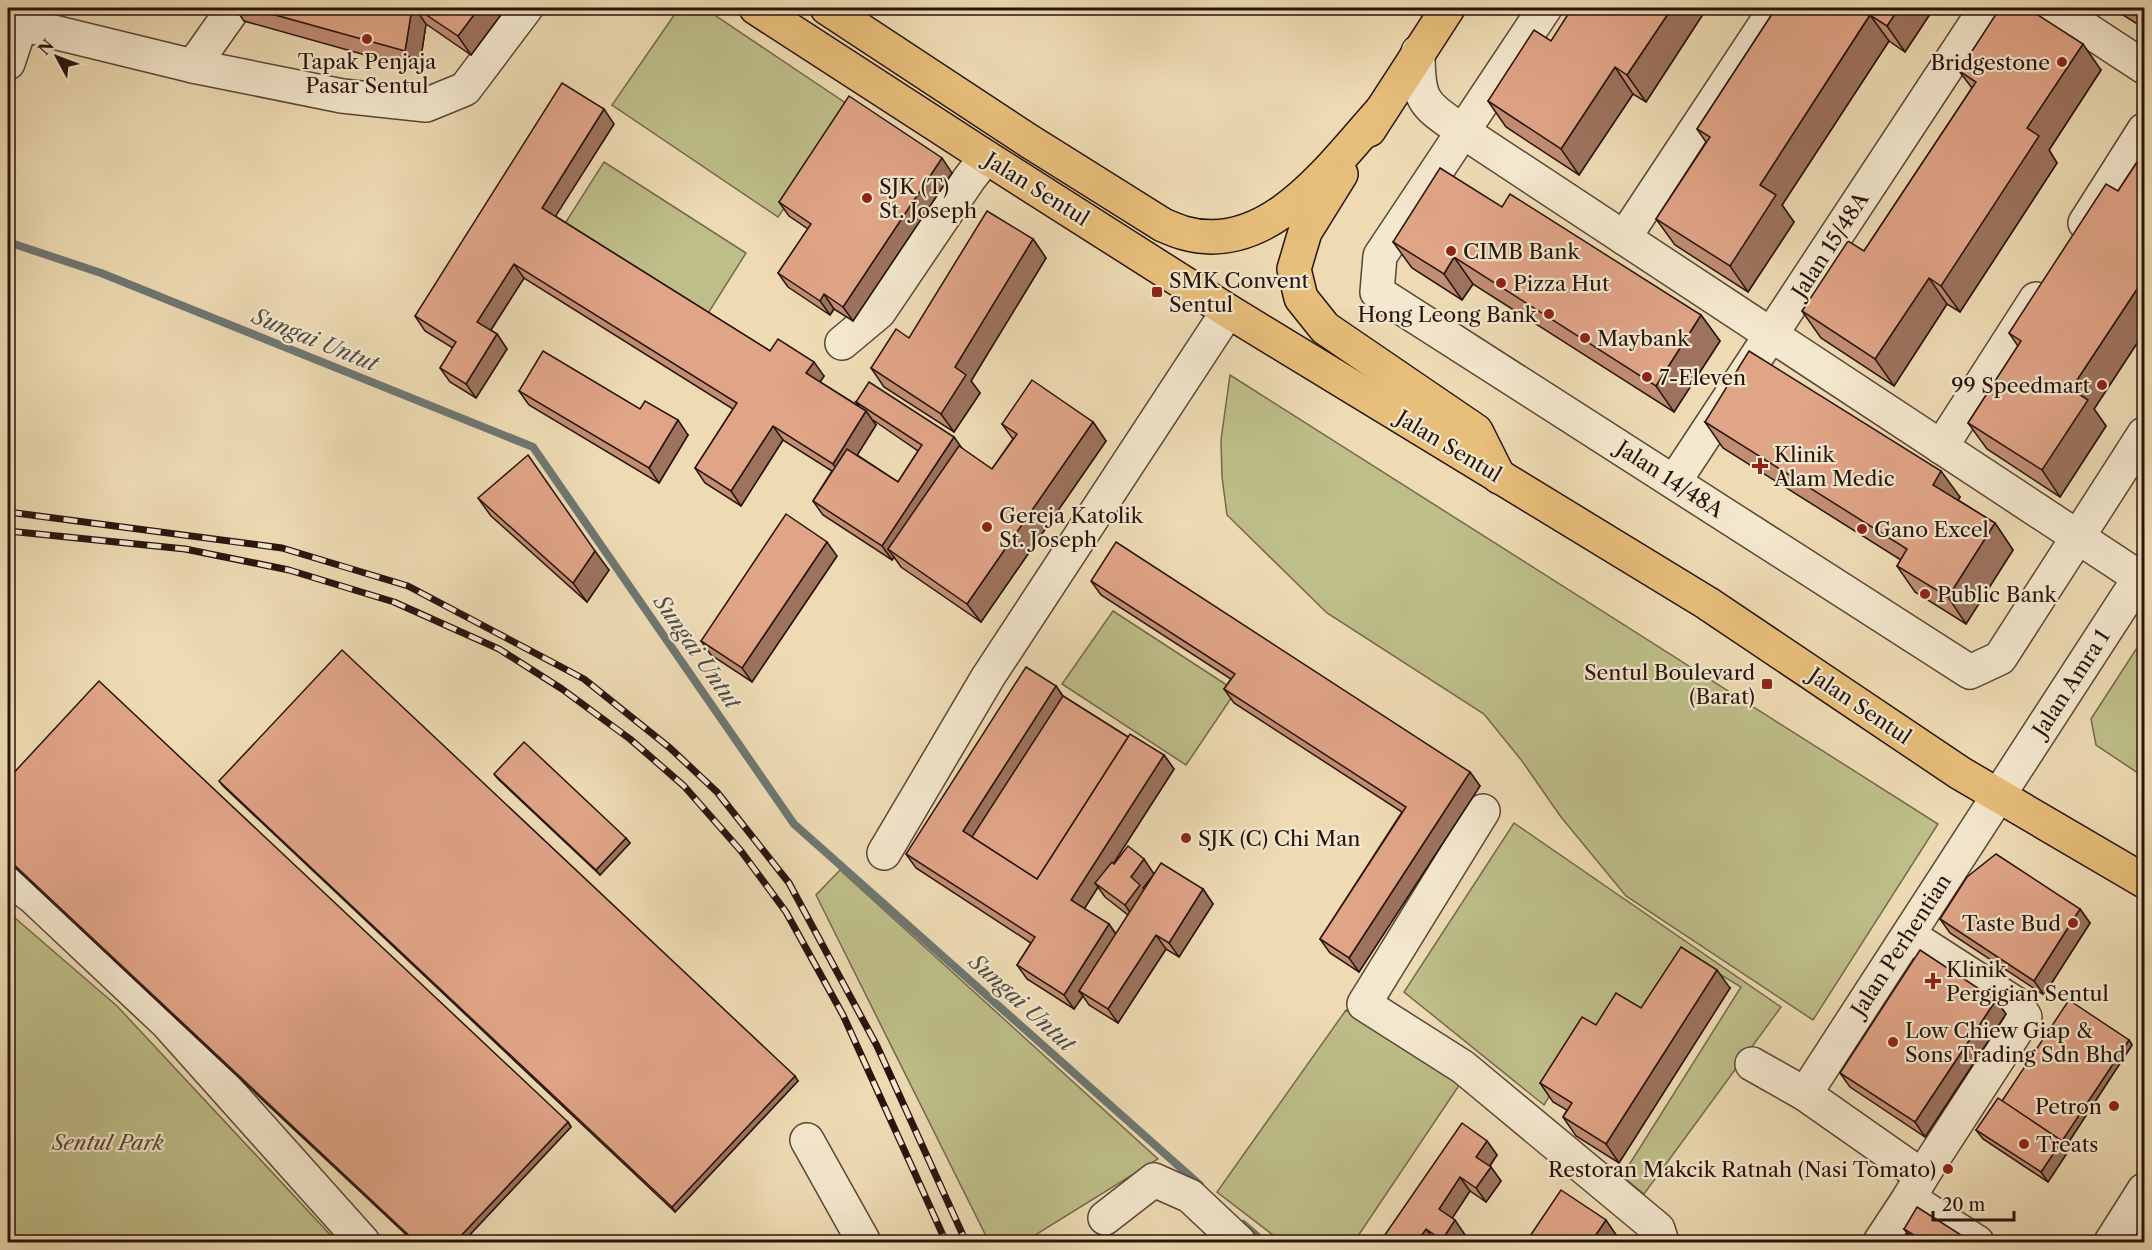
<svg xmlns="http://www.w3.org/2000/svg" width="2152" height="1250" font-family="'Libre Caslon Text',serif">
<rect width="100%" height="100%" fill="#eedbb4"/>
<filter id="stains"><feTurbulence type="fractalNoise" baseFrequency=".00333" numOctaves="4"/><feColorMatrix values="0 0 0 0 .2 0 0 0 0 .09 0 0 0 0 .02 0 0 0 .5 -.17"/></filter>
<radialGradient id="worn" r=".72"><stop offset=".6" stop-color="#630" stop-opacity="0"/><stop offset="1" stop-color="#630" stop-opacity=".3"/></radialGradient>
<g fill="#bebe89" stroke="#73694b" stroke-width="1.5">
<path d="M679,8h25l149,100 -75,109 -166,-112z"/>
<path d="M604,162l142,91 -39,62 -143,-90z"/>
<path d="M1230,375l708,449 -125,196 -187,-124 -65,-79 -39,-56 -38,-47 -157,-101 -100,-98 -5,-38 -1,-37z"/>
<path d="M1113,611l123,80 -50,74 -124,-81z"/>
<path d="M2144,637v140l-48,-32 -5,-26z"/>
<path d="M1514,823l267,184 -137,187 -22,-18 119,-189 -46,-28 -41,58 -47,22 -16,-11 -47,77 -140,-113z"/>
<path d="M840,870l318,289 -134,83h-35l-173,-347z"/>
<path d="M8,912l109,94 220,236h-329z"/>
<path d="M1346,1010l118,68 -110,164h-72l-65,-50z"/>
</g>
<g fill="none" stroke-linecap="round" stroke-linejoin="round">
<g stroke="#6e7772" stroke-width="8">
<path d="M8,242l93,31 432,174 261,377 406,361"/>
<path d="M1243,1224l21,18"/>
</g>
<defs>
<g id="minor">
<path d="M1545,8l-165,248 -3,36 593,380 30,-14 144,-224"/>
<path d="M2054,8l90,59"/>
<path d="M8,17l13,7 172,42 149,30 84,9 39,-16 61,-81"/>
<path d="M1418,52c0,51 5,51 44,79l678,447"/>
<path d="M8,63l13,-39"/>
<path d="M193,66l41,-58"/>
<path d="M2085,223l59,-93"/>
<path d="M1624,238l152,-230"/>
<path d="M842,343l37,-31 90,-133 17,-22"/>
<path d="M1941,447l95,-148"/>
<path d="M1674,482l312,-474"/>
<path d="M1483,811l-119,193 99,63 195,162 4,13"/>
<path d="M884,853l104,-176 240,-366"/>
<path d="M8,878l25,19 134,126 196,219"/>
<path d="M1909,935l107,69 9,13 -103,159"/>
<path d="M1752,1064l53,30 117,82 -13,22 68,44"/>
<path d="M1805,1094l339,-523"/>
<path d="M807,1140l57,102"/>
<path d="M1105,1218l49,-38 36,16 49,46"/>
<path d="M1880,1242l29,-44"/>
<path d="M2111,1242l33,-52"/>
</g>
<g id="major">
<path d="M756,8l230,149 242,154 479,292 253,170 184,108"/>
<path d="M827,8l202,133 134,84c7,3 14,6 21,8 85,24 148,-68 197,-122"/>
<path d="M1369,130l79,-122"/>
<path d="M1341,174l-36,58 -11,37 7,29 24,30 151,103 23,46"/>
</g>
</defs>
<use href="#minor" stroke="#5a4637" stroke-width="36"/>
<use href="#major" stroke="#28140d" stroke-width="36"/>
<use href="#minor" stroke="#f4e8ce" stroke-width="33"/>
<use href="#major" stroke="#e7be7a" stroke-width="33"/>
<defs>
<g id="rail">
<path d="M8,512l274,36 126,38 176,93 86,69 47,44 72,91 88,163 89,196"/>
<path d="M8,531l177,18 104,21 105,32 105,47 63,40 68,50 54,47 57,65 45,61 57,103 103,227"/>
</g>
</defs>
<use href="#rail" stroke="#28140d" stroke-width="7"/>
<use href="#rail" stroke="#f4e8ce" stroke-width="4.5" stroke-dasharray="14" stroke-linecap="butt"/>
</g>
<g fill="#c18d74" stroke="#28140d" stroke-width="1.5" fill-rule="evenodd">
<path d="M235,8h271l-35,47 -45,-31 -7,46 -175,-49z"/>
<path d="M1707,8l-61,94 -13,-8 -54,81 -73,-48 -18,-26 63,-60z"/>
<path d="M1776,8h158l-29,44 -16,-11 -6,9 -101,155 12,17 -46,70 -73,-47 -19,-26 50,-77 -9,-13z"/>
<path d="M2112,8h33v21z"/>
<path d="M2101,70l-52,80 8,13 -97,149 -13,-8 -53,82 -73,-48 -19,-27 62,-60 108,-163 -13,-17z"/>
<path d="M614,124l-59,92 215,135 54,25 -4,6 40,25 -4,-5 98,35 7,11 31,21 21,-30 -11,-15 91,-2 13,19 -125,181 -80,-55 -7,-10 -2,3 -69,-45 -10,-14 19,-30 -49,-31 -42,66 -36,-23 -10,-15 38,-59 -209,-131 -33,52 6,4 10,15 -31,49 -26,-16 -10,-14 13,-20 -28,-17 -10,-15zM873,420l45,31 -20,31 -41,-27 19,-30z"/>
<path d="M2145,150v181l-51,78 12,17 -46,71 -73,-48 -19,-26 50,-77 -9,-13 109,-142z"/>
<path d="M952,173l-99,148 -19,-12 -4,6 -42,-28 -10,-14 30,-44 -19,-13 -10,-14z"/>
<path d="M1502,207l199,108 19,26 -46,71 -201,-128 -11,16 -50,-32 -19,-26z"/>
<path d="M1033,239l13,19 -75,123 9,12 -26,39 -70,-45 -13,-19z"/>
<path d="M519,391l121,18 48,26 -29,48 -130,-78z"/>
<path d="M1705,422l255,75 -2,3 37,23 18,27 -47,74 -51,-32 -18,-26 4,-6 -178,-112z"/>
<path d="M478,498l131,72 -22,32 -96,-86z"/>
<path d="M837,556l-85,126 -41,-27 -10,-14z"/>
<path d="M1091,581l379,191 10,14 -121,186 -29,-19 -10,-14 82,-127 -168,-109 -10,-14 7,-10 -130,-84z"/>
<path d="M1056,686l7,10 65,41 36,18 10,14 -61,95 41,9 49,16 10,15 -34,53 -13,-8 -48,74 -29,-18 -6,-9 -9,13 -47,-30 -10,-14 14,-22 -115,-75 -10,-14zM1098,887l7,10 23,18 -12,19 -7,-10 -25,-15z"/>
<path d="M494,774l132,64 4,5 -30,32 -102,-96z"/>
<path d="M8,779l560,343 3,5 -108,115h-49l-406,-381z"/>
<path d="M219,781l579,300 -123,131 -452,-426z"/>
<path d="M2080,909l10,14 -46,72 -94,-62 -10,-14z"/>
<path d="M1730,988l-111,175 -43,-27 -13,-19 4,-7 -14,-8 -13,-19 56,-58 45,-17z"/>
<path d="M1996,1000l10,14 -81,123 -75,-50 -10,-14z"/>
<path d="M2129,1040l3,5 -66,101 3,4 -21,32 -65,-43 -7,-9z"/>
<path d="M1487,1141l10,14 -7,11 11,15 -15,21 -16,-11 -18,27 13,17 -5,7h-80z"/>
<path d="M1904,1229l68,13h-71l6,-9z"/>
</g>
<g fill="#9d735e" stroke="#28140d" stroke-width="1.5">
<path d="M412,8h3l11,16 -7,46 -14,-19z"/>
<path d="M479,8h27l-35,47 -13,-19z"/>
<path d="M1672,8h35l-61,94 -19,-27z"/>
<path d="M1899,8h35l-29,44 -18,-26z"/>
<path d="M1870,15l19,26 -107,164 12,17 -46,70 -18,-26 30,-81z"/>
<path d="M2083,44l18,26 -52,80 8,13 -97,149 -19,-26 86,-158z"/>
<path d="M1615,67l18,27 -54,81 -18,-26z"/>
<path d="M604,109l10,15 -62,98 -10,-14z"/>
<path d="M942,158l10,15 -99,148 -10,-14z"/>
<path d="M1033,239l13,19 -75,123 9,12 -26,39 -13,-18 14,-47z"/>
<path d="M1454,257l19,27 -11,16 -18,-26z"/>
<path d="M514,264l10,14 -37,58 -10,-14z"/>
<path d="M2145,277v54l-51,78 12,17 -46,71 -18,-27 29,-81z"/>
<path d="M1929,278l18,26 -53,82 -19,-27z"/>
<path d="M824,294l10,15 -4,6 -10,-14z"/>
<path d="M1701,315l19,26 -46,71 -18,-26z"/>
<path d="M497,334l10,15 -31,49 -10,-14z"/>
<path d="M814,362l10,14 -8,12 -10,-15z"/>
<path d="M866,411l10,14 -33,53 -10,-14z"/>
<path d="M678,420l10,15 -29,48 -10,-15z"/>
<path d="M1093,422l13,19 -125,181 -14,-18z"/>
<path d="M773,426l10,14 -42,66 -10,-15z"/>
<path d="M954,437l10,14 -76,98 6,8 -2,3 -10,-14z"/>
<path d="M1941,471l19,26 -9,14 -18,-26z"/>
<path d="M1995,523l18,27 -47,74 -18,-27z"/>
<path d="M827,542l10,14 -85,126 -10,-14z"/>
<path d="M595,551l14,19 -22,32 -14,-19z"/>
<path d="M1056,686l10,15 -91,143 -12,-13z"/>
<path d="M1164,755l10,14 -75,117 -4,-3 3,4 -17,27 -10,-14z"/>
<path d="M1470,772l10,14 -121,186 -10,-14z"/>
<path d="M626,838l4,5 -30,32 -4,-5z"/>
<path d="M1144,859l10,15 -11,14 7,11 -15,21 -10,-15 6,-28z"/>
<path d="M1203,889l10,15 -34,53 -10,-14z"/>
<path d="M2080,909l10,14 -46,72 -10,-14z"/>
<path d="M1109,924l10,15 -40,52 4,5 -9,13 -10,-14z"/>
<path d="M1156,935l10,14 -48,74 -10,-14z"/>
<path d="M1717,970l13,18 -111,175 -13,-19z"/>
<path d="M1996,1000l10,14 -81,123 -10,-15z"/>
<path d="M2129,1040l3,5 -66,101 3,4 -21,32 -7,-10z"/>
<path d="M795,1076l3,5 -123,131 -3,-5z"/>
<path d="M568,1122l3,5 -108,115h-8z"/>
<path d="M1487,1141l10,14 -11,16 -10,-14z"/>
<path d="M1491,1167l10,14 -15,21 -10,-14z"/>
<path d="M1460,1177l10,14 -21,32 -10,-14z"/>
<path d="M1455,1220l10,15 -5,7h-16l-2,-2z"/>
<path d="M1606,1220l13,19 -3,3h-25z"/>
<path d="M1426,1229l10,13h-19z"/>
</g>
<g fill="#e0a487" stroke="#28140d" stroke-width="1.5">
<path d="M250,8h162l-7,43z"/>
<path d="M416,8h63l-21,28z"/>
<path d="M1572,8h100l-45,67 -12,-8 -54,82 -73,-48 46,-71 17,11z"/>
<path d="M1776,8h123l-12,18 -17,-11 -6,9 -104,161 16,10 -46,71 -74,-47 54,-82 -13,-8z"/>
<path d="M2000,8h27l56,36 -56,84 12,8 -98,150 -12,-8 -54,81 -73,-48 46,-70 16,10 112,-169 -17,-11z"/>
<path d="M2124,8h21v13z"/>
<path d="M562,83l42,26 -62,99 228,143 8,-12 36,23 -8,11 60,38 -33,53 -60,-38 -42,65 -36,-23 42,-65 -223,-139 -37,58 20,12 -31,50 -26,-16 16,-26 -41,-26z"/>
<path d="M849,96l93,62 -99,149 -19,-13 -4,7 -42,-28 33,-49 -32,-22z"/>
<path d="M2145,150v127l-74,112 17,11 -46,70 -74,-47 53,-82 -12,-8 97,-149 12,7z"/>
<path d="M1440,168l62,39 8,-13 191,121 -45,71 -202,-129 -10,17 -51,-32z"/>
<path d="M987,211l46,28 -78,128 11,8 -25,39 -70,-46 25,-39 13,9z"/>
<path d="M543,351l97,58 5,-8 33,19 -29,48 -130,-77z"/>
<path d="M1749,351l192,120 -8,14 62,38 -47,74 -51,-31 10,-17 -202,-127z"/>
<path d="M1032,380l61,42 -126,182 -79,-55 71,-103 33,23 25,-35 -15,-10z"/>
<path d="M869,382l85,55 -72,109 -69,-45 34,-52 51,33 24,-37 -66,-43z"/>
<path d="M528,455l67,96 -22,32 -95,-85z"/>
<path d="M786,514l41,28 -85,126 -41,-27z"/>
<path d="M1116,542l354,230 -121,186 -29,-19 86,-132 -182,-118 11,-15 -144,-93z"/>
<path d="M342,650l453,426 -123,131 -453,-426z"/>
<path d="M1026,667l30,19 -93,145 74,48 93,-145 34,21 -93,145 38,24 -45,71 -47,-30 18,-28 -129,-83z"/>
<path d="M99,681l469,441 -113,120h-39l-408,-383v-80z"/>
<path d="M1063,696l65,41 -91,142 -65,-42z"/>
<path d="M524,742l102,96 -30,32 -102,-96z"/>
<path d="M1128,846l16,13 -13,18 9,8 -15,20 -30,-22 17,-21 2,2z"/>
<path d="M1996,854l84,55 -46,72 -94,-62 27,-42z"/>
<path d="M1161,863l42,26 -34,54 -13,-8 -48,74 -29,-18z"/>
<path d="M1681,947l36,23 -111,174 -43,-27 9,-14 -32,-20 42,-66 14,8 20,-32 25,15z"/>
<path d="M1920,950l76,50 -81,122 -75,-49z"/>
<path d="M2069,1000l60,40 -67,101 -60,-40z"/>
<path d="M1998,1098l64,43 -21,31 -65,-42z"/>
<path d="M1462,1123l25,18 -11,16 15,10 -15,21 -16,-11 -21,32 16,11 -13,20 -16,-11 -9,13h-37z"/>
<path d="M1561,1190l45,30 -15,22h-65z"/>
<path d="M1917,1207l55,35h-47l-21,-13z"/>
<path d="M1907,1233l14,9h-20z"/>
</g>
<g fill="#8f2418" stroke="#f4e8ce" stroke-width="2">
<circle cx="367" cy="39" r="6"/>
<circle cx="2062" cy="62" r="6"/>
<circle cx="867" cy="198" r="6"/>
<circle cx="1451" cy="251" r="6"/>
<circle cx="1501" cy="283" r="6"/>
<rect x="1151" y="286" width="12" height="12" rx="3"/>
<circle cx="1549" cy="314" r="6"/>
<circle cx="1585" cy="338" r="6"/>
<circle cx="1647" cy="377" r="6"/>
<circle cx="2102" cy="385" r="6"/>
<path d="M1757 457h6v6h6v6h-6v6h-6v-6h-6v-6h6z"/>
<circle cx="987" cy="527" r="6"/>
<circle cx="1862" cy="529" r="6"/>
<circle cx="1925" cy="594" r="6"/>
<rect x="1761" y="678" width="12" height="12" rx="3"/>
<circle cx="1186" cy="838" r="6"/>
<circle cx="2073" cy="923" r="6"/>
<path d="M1930 972h6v6h6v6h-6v6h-6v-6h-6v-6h6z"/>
<circle cx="1893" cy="1042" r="6"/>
<circle cx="2114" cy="1106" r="6"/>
<circle cx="2024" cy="1144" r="6"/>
<circle cx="1948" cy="1169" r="6"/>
</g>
<g text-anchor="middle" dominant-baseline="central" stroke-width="4.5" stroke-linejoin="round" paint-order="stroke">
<g font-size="21" fill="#28140d" stroke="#f4e8ce" text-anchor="start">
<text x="367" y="61" text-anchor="middle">Tapak Penjaja<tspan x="367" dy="24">Pasar Sentul</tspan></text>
<text x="2050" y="62" text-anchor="end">Bridgestone</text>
<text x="879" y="186">SJK (T)<tspan x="879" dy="24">St. Joseph</tspan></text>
<text x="1463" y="251">CIMB Bank</text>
<text x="1169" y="280">SMK Convent<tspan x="1169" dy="24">Sentul</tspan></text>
<text x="1513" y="283">Pizza Hut</text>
<text x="1537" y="314" text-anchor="end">Hong Leong Bank</text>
<text x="1597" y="338">Maybank</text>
<text x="1659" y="377">7-Eleven</text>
<text x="2090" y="385" text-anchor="end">99 Speedmart</text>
<text x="1774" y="454">Klinik<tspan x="1774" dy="24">Alam Medic</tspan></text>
<text x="999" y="515">Gereja Katolik<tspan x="999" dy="24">St. Joseph</tspan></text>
<text x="1874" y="529">Gano Excel</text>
<text x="1937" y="594">Public Bank</text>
<text x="1755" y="672" text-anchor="end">Sentul Boulevard<tspan x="1755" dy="24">(Barat)</tspan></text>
<text x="1198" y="838">SJK (C) Chi Man</text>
<text x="2061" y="923" text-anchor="end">Taste Bud</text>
<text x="1946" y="969">Klinik<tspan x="1946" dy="24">Pergigian Sentul</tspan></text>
<text x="1905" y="1030">Low Chiew Giap &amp;<tspan x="1905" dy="24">Sons Trading Sdn Bhd</tspan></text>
<text x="2102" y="1106" text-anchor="end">Petron</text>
<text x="2036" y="1144">Treats</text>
<text x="1936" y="1169" text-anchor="end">Restoran Makcik Ratnah (Nasi Tomato)</text>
</g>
<g font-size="21" fill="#28140d" stroke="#f4e8ce">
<text transform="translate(1037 189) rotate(32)">Jalan Sentul</text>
<text transform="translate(1830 245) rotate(-57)">Jalan 15/48A</text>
<text transform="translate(1449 446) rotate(31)">Jalan Sentul</text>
<text transform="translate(1670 479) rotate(33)">Jalan 14/48A</text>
<text transform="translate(2071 683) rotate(-57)">Jalan Amra 1</text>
<text transform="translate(1860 706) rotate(34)">Jalan Sentul</text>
<text transform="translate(1901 945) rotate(-57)">Jalan Perhentian</text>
</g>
<g font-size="21" font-style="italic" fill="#554732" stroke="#f4e8ce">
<text x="108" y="1142">Sentul Park</text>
</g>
<g font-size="22" font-style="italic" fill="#514e48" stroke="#f4e8ce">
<text transform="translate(315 340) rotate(22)">Sungai Untut</text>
<text transform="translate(697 652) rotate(55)">Sungai Untut</text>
<text transform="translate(1022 1003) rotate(42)">Sungai Untut</text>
</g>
</g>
<rect width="2152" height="1250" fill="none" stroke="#eedbb4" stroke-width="30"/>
<rect x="9" y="9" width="2134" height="1232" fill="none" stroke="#28140d" stroke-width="3"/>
<rect x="15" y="15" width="2122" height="1220" fill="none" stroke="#28140d" stroke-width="1.5"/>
<g transform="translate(57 57) rotate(311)" stroke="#f4e8ce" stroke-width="4.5" paint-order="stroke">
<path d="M0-4.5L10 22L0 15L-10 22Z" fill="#28140d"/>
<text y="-9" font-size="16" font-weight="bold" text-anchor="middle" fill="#28140d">N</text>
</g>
<path d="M1933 1211v9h81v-9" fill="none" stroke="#28140d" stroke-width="3"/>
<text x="1942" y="1211" font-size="18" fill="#28140d" stroke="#f4e8ce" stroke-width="4.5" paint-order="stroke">20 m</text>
<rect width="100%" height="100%" filter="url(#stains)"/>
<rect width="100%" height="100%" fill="url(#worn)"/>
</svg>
